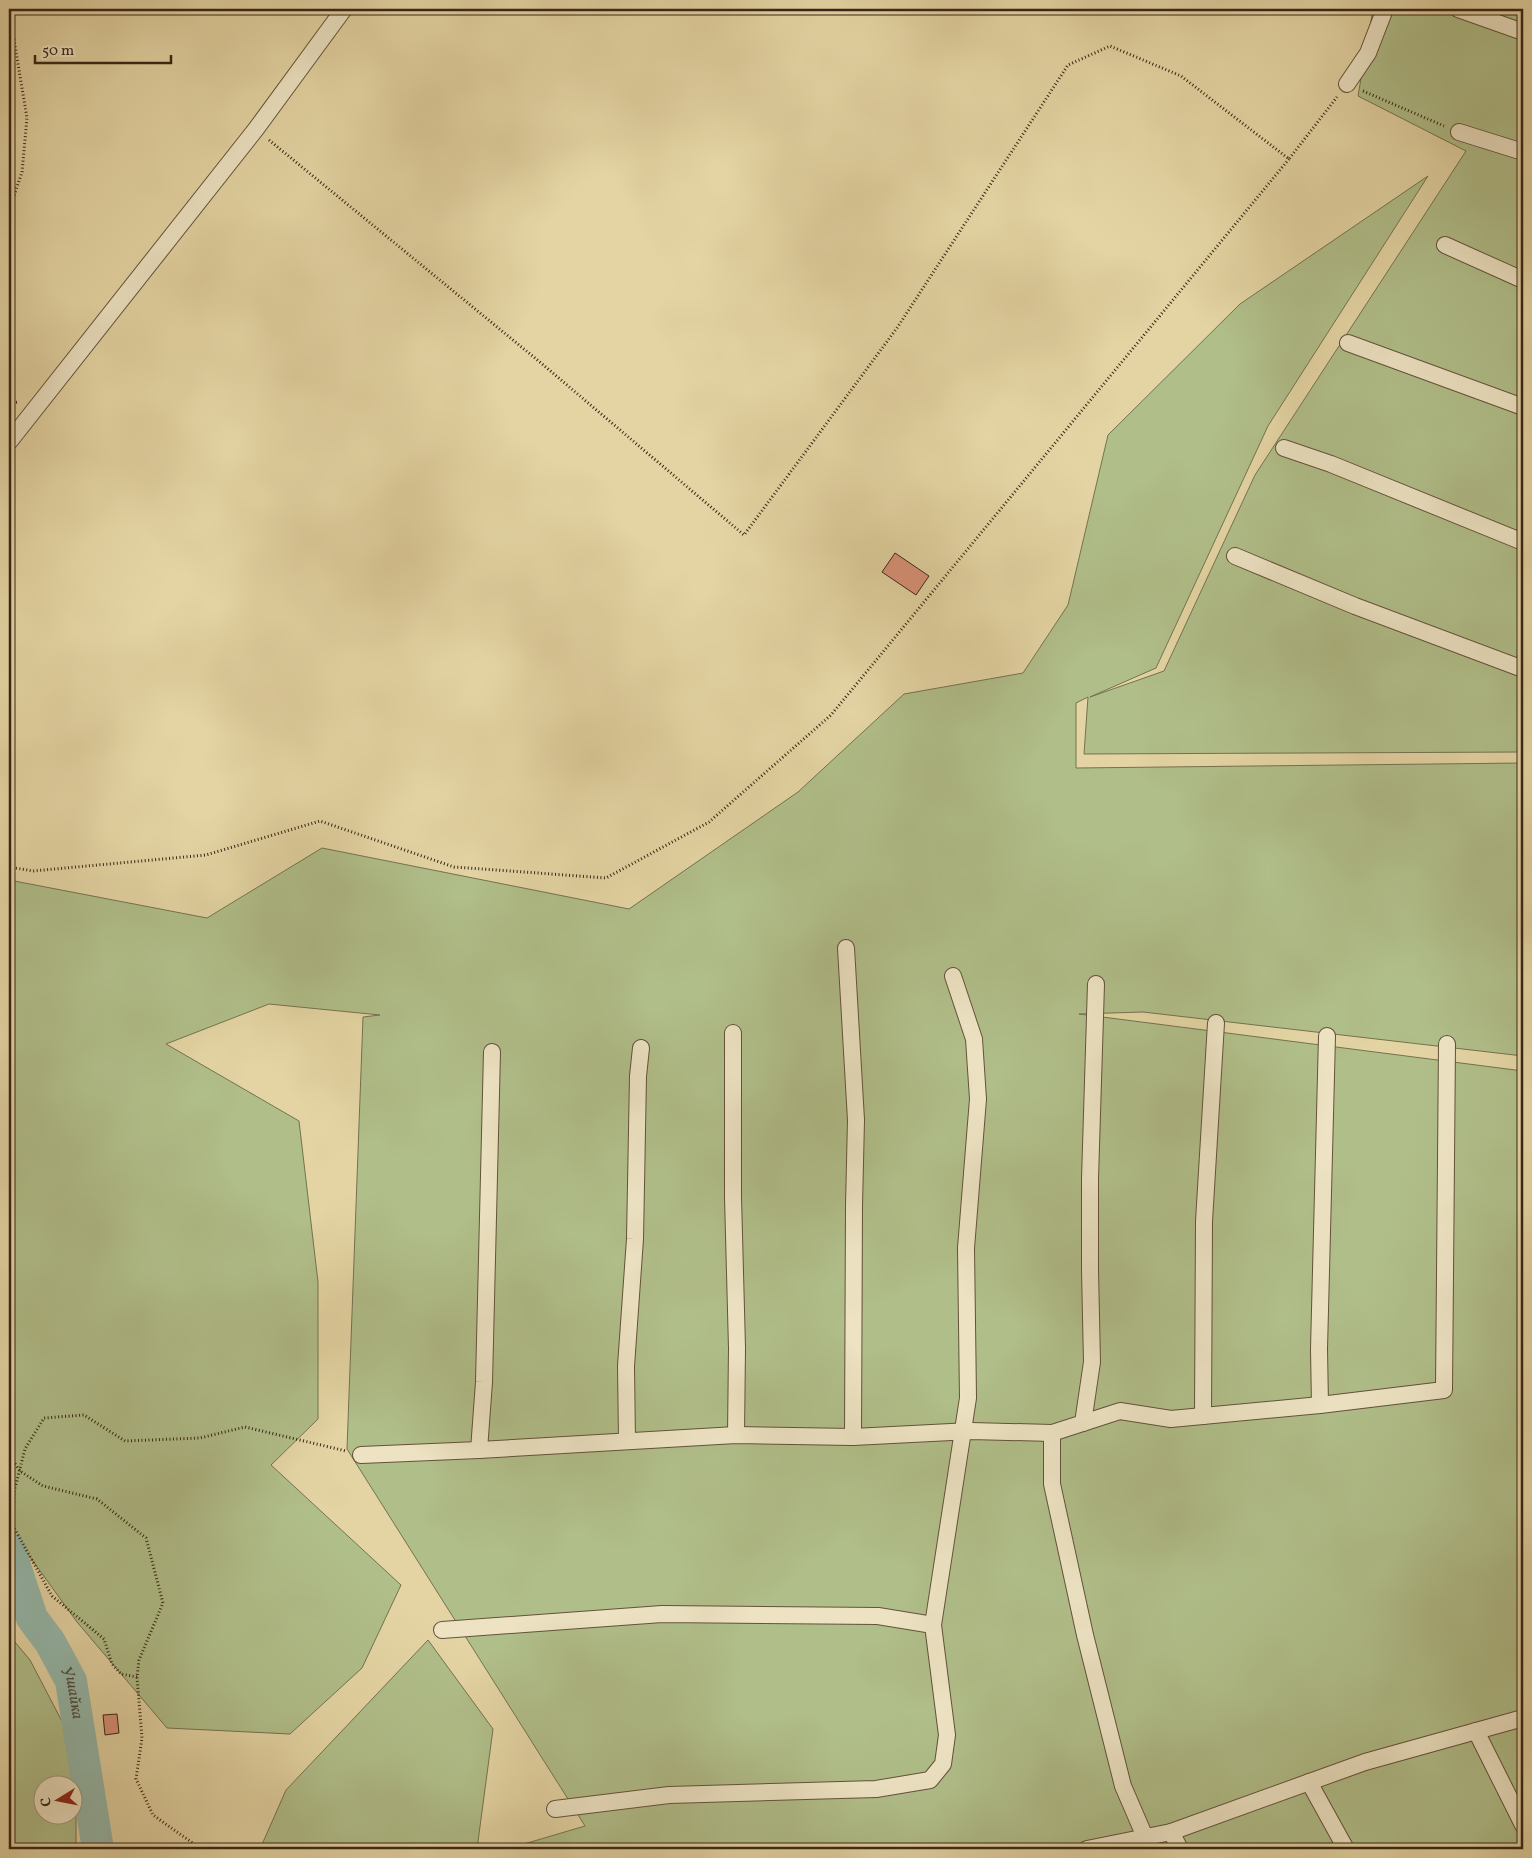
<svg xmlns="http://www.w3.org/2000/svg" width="1532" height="1858" font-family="Vollkorn,serif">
<rect width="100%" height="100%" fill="#e4d4a3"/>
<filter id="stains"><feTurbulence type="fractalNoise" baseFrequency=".004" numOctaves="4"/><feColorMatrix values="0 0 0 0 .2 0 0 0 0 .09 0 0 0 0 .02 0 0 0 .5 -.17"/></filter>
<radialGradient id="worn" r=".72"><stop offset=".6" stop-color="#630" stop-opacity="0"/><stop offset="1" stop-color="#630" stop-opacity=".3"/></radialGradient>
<g fill="#b0be89" stroke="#747250" fill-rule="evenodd">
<path d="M1373,9h150v743l-439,2 4,-57 -12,6v65l447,-5v293l-380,-44 -64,2 444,57v778h-1016l78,-23 -238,-377 16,-432 17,-2 -111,-11 -103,40 133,77 19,161v137l-47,46 130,120 -39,83 -72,66 -123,-6 -90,-106 -68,-94v-648l198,38 115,-70 307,61 169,-117 106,-98 119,-21 45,-68 40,-170 132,-131 188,-128 -160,250 -112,242 -66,29 74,-26 91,-196 211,-324 -108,-55z"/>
<path d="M9,1635l21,25 36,69 10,81v39h-67zM42,1786h30v30h-30z"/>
<path d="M428,1640l65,89 -16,120h-217l26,-59z"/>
</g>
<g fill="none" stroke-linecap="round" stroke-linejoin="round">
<path stroke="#95b8aa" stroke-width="32" id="s1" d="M9,1548l23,70 18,24 21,39 27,168"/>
</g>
<g fill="#db9278" stroke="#382617">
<path d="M895,553l34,23 -13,19 -34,-23z"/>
<path d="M117,1714l2,19 -14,2 -2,-20z"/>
</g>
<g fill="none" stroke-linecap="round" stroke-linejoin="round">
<defs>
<g id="street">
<path d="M1458,9l65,23"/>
<path d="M1347,84l21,-31 17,-44"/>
<path d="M1459,132l64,20"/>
<path d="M1445,245l78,35"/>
<path d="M1348,343l175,64"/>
<path d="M9,442l247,-313 88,-120"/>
<path d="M1284,448l47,16 192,78"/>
<path d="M1235,556l120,50 168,63"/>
<path d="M846,948l10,172 -2,85 -1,232"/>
<path d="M733,1033v164l4,151 -1,87"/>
<path d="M1320,1405l-1,-56 8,-313"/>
<path d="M1203,1416l1,-195 12,-198"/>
<path d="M1083,1423l37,-12 51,8 149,-14 124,-15 3,-346"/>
<path d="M1052,1433v51l33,151 38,151 22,51"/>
<path d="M627,1441l-1,-75 9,-127 3,-163 3,-28"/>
<path d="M479,1450l5,-68 8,-330"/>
<path d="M361,1455l118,-5 257,-15 117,2 118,-6 81,2 31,-10 9,-61 -2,-92v-91l6,-195"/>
<path d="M442,1630l220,-16 216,2 55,9"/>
<path d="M1476,1731l47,94"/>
<path d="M1309,1782l37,67"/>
<path d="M555,1809l114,-14 207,-6 54,-9 13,-16 4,-29 -14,-110 35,-227 -2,-150 12,-149 -4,-60 -21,-63"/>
<path d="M1171,1832l9,17"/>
<path d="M1087,1849l84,-17 194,-70 158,-44"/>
</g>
</defs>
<use href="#street" stroke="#63523a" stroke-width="18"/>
<g stroke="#382617" stroke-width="3" stroke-dasharray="1 2.5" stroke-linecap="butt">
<path d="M9,30l5,10 13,78 -5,54 -13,39"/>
<path d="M1363,91l81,35"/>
<path d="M269,140l272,223 203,172 153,-207 171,-263 42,-19 71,30 108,83 48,-62"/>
<path d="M9,403l9,-1"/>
<path d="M9,867l24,4 173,-16 114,-34 134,46 152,11 103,-56 122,-107 458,-556"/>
<path d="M9,1455l11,16 23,15 54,13 49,39 17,65 -24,57 -2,17 5,61 -6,41 17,36 48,34"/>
<path d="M137,1677l-16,-3 -9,-10 -8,-25 -52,-43 -39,-70 1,-34 11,-43 19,-31 40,-3 41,26 75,-3 45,-11 101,24"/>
</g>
<use href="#street" stroke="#ede3c3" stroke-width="16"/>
</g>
<g text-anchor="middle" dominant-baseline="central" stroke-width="4" stroke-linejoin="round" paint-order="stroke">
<g font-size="16" font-style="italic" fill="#4f4a3c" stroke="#ede3c3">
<text stroke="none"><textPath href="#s1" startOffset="160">Ушайка</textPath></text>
</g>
</g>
<rect width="1532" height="1858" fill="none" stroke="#e4d4a3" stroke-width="30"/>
<rect x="10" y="10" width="1512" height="1838" fill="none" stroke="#382617" stroke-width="2.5"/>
<rect x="15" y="15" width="1502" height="1828" fill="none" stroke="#382617"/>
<g transform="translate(58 1800) rotate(260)"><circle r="24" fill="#ede3c3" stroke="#a5977e"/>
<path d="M0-4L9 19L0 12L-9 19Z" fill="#8f2418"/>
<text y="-8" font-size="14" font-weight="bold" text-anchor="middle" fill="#382617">С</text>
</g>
<path d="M35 55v8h136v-8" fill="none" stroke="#382617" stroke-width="2.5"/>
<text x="42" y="55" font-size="15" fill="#382617" stroke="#ede3c3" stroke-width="4" paint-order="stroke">50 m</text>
<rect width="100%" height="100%" filter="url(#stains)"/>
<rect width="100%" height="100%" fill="url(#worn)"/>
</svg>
